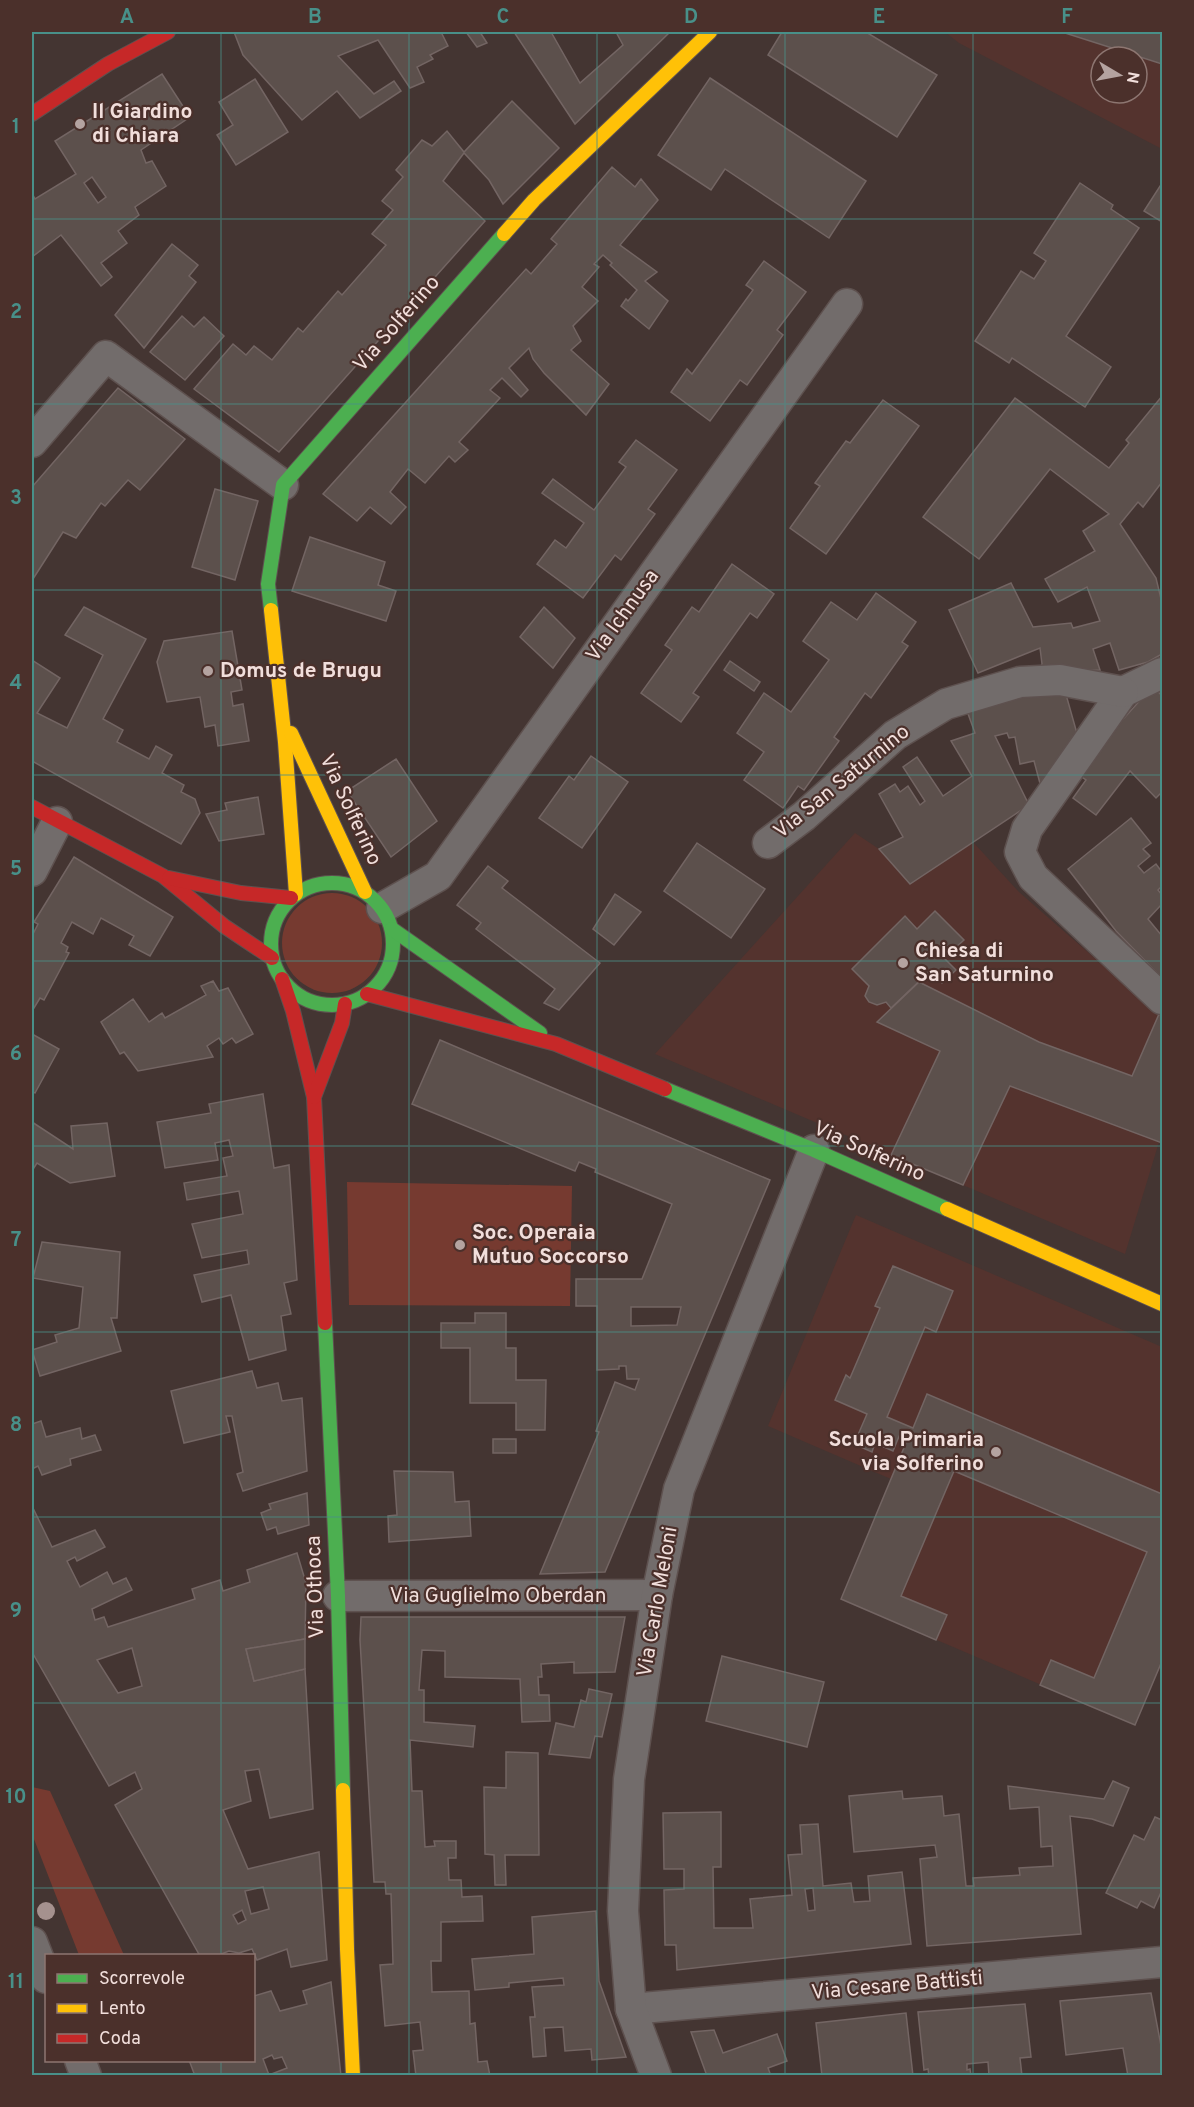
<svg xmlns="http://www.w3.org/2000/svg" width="1194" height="2107" font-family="Overpass,sans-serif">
<rect width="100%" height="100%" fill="#443532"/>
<g fill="#54332e" fill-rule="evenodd">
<path d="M945,32h217v117l-203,-106zM1101,57h36v36h-36z"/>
<path d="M855,833l24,16 31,35 63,-42 46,50 143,125v126l-3,-1 -34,112 -470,-200z"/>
<path d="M856,1215l306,132v313l-27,65 -294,-126 50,-120 -123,-53z"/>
</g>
<g fill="#763a30">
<circle cx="332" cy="943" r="50"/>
<path d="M347,1182l225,4 -2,120 -221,-1z"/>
<path d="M32,1787l18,4 74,164h-45l-47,-121z"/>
</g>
<g fill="#5c504c" stroke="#736563" stroke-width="1.5" fill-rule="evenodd">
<path d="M234,32h207l7,14 -18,9 3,4 -16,8 7,15 -14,6 -32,-48 -40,16 36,38 20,-13 7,10 -41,27 -23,-27 -35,29 -59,-65z"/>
<path d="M466,32h14l7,11 -10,4z"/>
<path d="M514,32h37l29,51 43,-38 -7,-13h54l-95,92z"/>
<path d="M782,32h84l71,43 -40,62 -129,-82z"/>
<path d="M1062,32h100v32z"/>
<path d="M162,74l28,43 -49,33 5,13 6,-2 14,25 -31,21 4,8 -21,16 9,12 -26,20 11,14 -11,9 -40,-51 -29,22v-64l3,6 41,-25 -21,-33zM92,177l14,20 -8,6 -14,-20z"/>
<path d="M710,78l156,103 -37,57 -104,-69 -14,21 -53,-35z"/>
<path d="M255,79l33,53 -52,33 -19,-30 16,-10 -14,-23z"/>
<path d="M512,101l47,47 -56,56 -14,-24 -25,-27 -21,28 42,40 -206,231 -85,-63 39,-45 13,11 8,-9 18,14 26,-32 5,4 35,-41 4,4 44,-50 -14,-11 21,-24 -11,-9 21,-24 -7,-7 26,-30 10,6 15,-15 17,21z"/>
<path d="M612,167l23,20 6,-8 17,21 -38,45 37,27 -12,9 23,20 -19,28 -28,-23 5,-7 2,2 9,-11 -27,-25 2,-2 -9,-8 -9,9 5,3 -17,20 16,14 -25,25 8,15 -10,9 38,34 -23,31 -42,-42 -11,-14 -4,-11 -20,20 19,22 -7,7 -19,-19 -12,12 10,8 -41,44 9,8 -13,12 -6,-6 -24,27 -17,-14 -18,23 16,15 -15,17 -21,-17 -13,14 -34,-27 203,-225 5,5 26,-30 -6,-5z"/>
<path d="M1080,183l33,22 -2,4 28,19 -73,108 45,31 -26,40 -73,-49 -3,5 -34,-22 46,-70 13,8 12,-18 -12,-8z"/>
<path d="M1162,183v39l-18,-11z"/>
<path d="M172,244l26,21 -9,11 7,6 -52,66 -29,-33z"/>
<path d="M764,261l42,31 -29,38 6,5 -36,50 -7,-5 -30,41 -39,-29 16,-23 5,5 61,-84 -7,-5z"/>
<path d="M182,316l12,11 10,-10 20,19 -39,44 -35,-28z"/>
<path d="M118,388l67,51 -45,51 -12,-10 -23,26 -4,-3 -25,35 -13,-6 -30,47 -1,-1v-91z"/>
<path d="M1162,396v86l-19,25 -5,-5 -18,22 36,54 6,25v51l-14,8 -29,8 -9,-27 -17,6 7,21 -62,1 4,-7 -2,-16 -62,25 -29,-63 62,-27 22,44 38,-4 2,5 27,-7 -13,-34 -29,15 -13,-23 50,-28 -12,-20 26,-17 -59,-45 -71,90 -56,-42 92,-119 94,70 20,-25 -3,-3z"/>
<path d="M883,400l36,26 -93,128 -36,-26 30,-42 -5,-3 31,-42 4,2z"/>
<path d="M636,440l41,30 -29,39 7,5 -34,46 -6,-5 -32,43 -46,-34 18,-24 11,8 18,-25 -42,-30 11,-14 41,31 32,-43 -7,-5z"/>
<path d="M215,489l43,12 -23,79 -43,-13z"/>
<path d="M310,537l75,25 -7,23 18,6 -10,30 -94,-30z"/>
<path d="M732,564l42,30 -17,24 -7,-5 -57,80 6,4 -18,25 -40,-29 31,-43 -7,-5 27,-38 7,5z"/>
<path d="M876,593l40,29 -14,20 6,4 -37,52 -6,-5 -31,44 5,4 -35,49 -6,-4 -15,22 -39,-28 20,-28 -27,-19 27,-40 27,19 38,-52 -26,-19 28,-39 26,18z"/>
<path d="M84,607l62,32 -43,80 20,11 -6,12 32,17 7,-13 16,9 -10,18 22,12 -3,7 14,7 5,14 -19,31 -149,-83v-101l28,18 -23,35 30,15 36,-73 -38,-20z"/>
<path d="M544,607l31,31 -22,30 -33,-31z"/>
<path d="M232,631l10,59 -11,2 2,14 10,-2 6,37 -31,5 -3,-21 -10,2 -5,-30 -33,5 -10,-40 7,-21z"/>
<path d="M730,661l30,21 -6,9 -30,-21z"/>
<path d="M1153,686l9,10v96l-6,6 -26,-27 -34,44 -23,-17 13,-18 -10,-7 11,-14z"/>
<path d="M1048,689l17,2 15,53 -38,47 -8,-30 -14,3 -5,-27 -6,1 -2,-5 -12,3 34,69 -119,79 -31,-35 24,-12 -24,-43 16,-10 5,8 8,-6 12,19 5,-4 -22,-34 14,-10 26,39 29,-20 -21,-35 24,-8 -8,-22z"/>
<path d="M591,756l37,26 -46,66 -43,-30 30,-42 5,4z"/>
<path d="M396,759l41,62 -46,36 -44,-66z"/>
<path d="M258,797l6,37 -45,7 -13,-27 21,-4 -2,-7z"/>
<path d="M1131,818l20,25 -8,6 7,7 -12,10 6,7 12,-9 6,8v14l-4,4 4,5v9l-14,15 14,17v42l-46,-47 -48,-62z"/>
<path d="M697,843l68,46 -34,49 -67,-47z"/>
<path d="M74,857l99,60 -23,39 -21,-11 5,-9 -33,-18 -8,16 -21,-12 -11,21 7,4 -2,5 3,1 -25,47 -4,-2 -6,10 -2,-1v-71l6,-12 -4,-2z"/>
<path d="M488,866l20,15 -6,7 98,75 -41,47 -15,-7 11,-14 -79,-60 5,-6 -24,-18z"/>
<path d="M615,894l26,18 -27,33 -21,-16z"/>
<path d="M935,911l29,29 -20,18 12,12 -14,13 -12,-12 -39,37 -5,-6 -9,3 -8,-3 -4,-6 4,-10 -17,-17 53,-53 12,13z"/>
<path d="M213,981l6,10 9,-3 25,46 -17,9 -4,-5 -9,6 -4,-6 -12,8 6,11 -75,14 -14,-19 -4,2 -19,-32 32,-23 16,23 13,-9 3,5 41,-23 -5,-9z"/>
<path d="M919,982l120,60 93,34 27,-62 3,3v126l-152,-57 -47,99 -72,-30 49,-104 -63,-29z"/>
<path d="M32,1034l27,15 -24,44 -3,-2z"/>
<path d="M440,1040l330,140 -165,392 -65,2 59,-142 -3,-1 19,-49 20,8 4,-11h-12l-1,-13h-7v3l-22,1v-64h-21v-27h66l30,-75 -77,-32 1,-3 -17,-7 -4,9 -163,-67zM631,1307h50l-4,18 -46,1z"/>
<path d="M263,1094l11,74 15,-3 8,115 -13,3 7,31 -10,2 5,34 -37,10 -18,-65 -29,7 -8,-27 55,-11 -2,-14 -45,8 -10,-34 51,-10 -4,-23 -52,9 -3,-17 43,-7 -4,-18 10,-2 -4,-16 -14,3 3,17 -53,8 -8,-46 54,-9 -2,-9z"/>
<path d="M32,1122l41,27 -2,-23 36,-3 8,53 -45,7 -33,-20 -5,8z"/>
<path d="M42,1242l78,10 -3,66h-6l10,33 -81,25 -8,-26 25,-8 -2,-7 24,-7 4,-41 -50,-9z"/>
<path d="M893,1266l60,25 -17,41 -11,-5 -38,90 26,11 14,-34 235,100v167l-27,64 -95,-40 11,-25 43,18 53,-126 -193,-81 -53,125 46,19 -11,25 -95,-41 67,-161 -8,-4 -7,17 -18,-8 -3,9 -18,-8 13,-30 -32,-14 11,-25 4,3 30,-70 -5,-2z"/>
<path d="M475,1313h31v35h10v32h30l-1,50h-29v-27h-46v-55h-29v-25h34z"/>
<path d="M252,1371l5,17 21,-5 4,18 20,-3 5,73 -64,20 -6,-17 6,-2 -11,-56h-6l4,16 -46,11 -13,-52z"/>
<path d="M41,1421l5,16 34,-9 2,11 13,-4 6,15 -31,9 1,6 -29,10 -4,-9 -6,3v-45z"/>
<rect x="493" y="1439" width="23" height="14"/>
<path d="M394,1471l59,1 2,30 14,-1 2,35 -82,6 -1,-26 9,-1z"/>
<path d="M307,1493l2,32 -31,9 -2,-7 -9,3 -6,-17 10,-4 -2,-5z"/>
<path d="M32,1506l20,41 43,-17 10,17 -28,14 -2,-4 -8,4 13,26 27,-15 6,12 13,-6 6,12 -40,19 3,11 9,-3 4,10 87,-28 -3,-10 28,-9 3,11 27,-9 -3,-12 50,-17 9,30 -1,56 -59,10 8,32 51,-12 8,140 -43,9 -11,-49 -14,2 6,30 -28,9 25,59 71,-17 8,108 -36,7 -4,-18 -30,11 -5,-11 -13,4 -10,-2 -13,5h-16l-85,-151 27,-16 -7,-17 -26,14 -77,-134zM132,1648l10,38 -24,7 -21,-33zM263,1887l6,22 -18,5 -6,-23zM242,1910l4,10 -8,4 -5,-9z"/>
<path d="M361,1617h264l-10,55 -41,1v-11l-33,2 1,13h-4l1,18h10l1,26 -28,1 -2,-43 -75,-2v-26l-23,-1 -3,40h5v32l51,4 -2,21 -63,-7 2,51h10l3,56 10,-1 -1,-5h22v17h-8l1,22h12l1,17 20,-1 1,25 -42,1v39h-10l1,31 37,-1 1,33 5,-1 3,39 9,-1 3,15h-74l-3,-25 10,-1 -3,-28 -35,4 -5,-61 13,-1 -2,-70h-5l-1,-12h-11l-14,-242z"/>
<path d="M305,1639v30l-51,12 -8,-32z"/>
<path d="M722,1656l102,26 -17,65 -101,-26z"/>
<path d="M589,1689l23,5 -10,43 -7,-1 -5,22 -41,-4 7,-31 18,4 7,-27 5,2z"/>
<path d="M506,1752l32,1 1,102h-34l1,30h-11l-1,-30 -9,-1 -1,-67 22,1z"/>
<path d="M1113,1781l16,7 -16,38 -21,-7 -22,-3 11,118 -154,12 -7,-87 17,-2 -2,-12 -81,7 -5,-56 53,-5 1,8 39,-3 2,20 15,-2 7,72h8l-1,-8 47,-3 -1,-7 34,-2 -1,-20 -11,1 -2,-40 -29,2 -2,-23 96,13z"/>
<path d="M721,1812v55h-8l1,61h39l-3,-29 42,-4 -4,-40 14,-1 -2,-29 18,-1 5,62 28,-3 3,19 16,-1 -2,-25 34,-4 9,72 -234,26 -1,-25h-11l-1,-55 20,-1v-20h-20l-1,-56zM813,1888l2,22 -7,1 -3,-22z"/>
<path d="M1155,1817l7,3v70l-8,18 -13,-7 -4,7 -31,-15 28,-58 10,5z"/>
<path d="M596,1911l3,70 27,76 -34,3 -1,-11 -26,2 -2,-24 -19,1 2,28 -13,1 -3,-40h5l-3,-30 32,-2 -1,-7 -54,5v4l-34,3 -3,-31 62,-5 -2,-37z"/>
<path d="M331,1982l10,94h-146l-6,-16h65v-66v2l17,-5 9,20 27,-7 -4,-13zM272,2055l2,4 8,-2 5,11 -18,7 -6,-16z"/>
<path d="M1151,1993l11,58v25h-34l-5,-28 -57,7 -6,-54z"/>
<path d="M1025,2004l6,53 -11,1 2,18h-33l-1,-14 -21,2v6l3,-1 1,7h-42l-1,-7 -4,1 -6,-58z"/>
<path d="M906,2013l7,63h-91l-6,-53z"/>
<path d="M714,2030l9,23 54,-19 10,27 -19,7 3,8h-64l-16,-44z"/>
</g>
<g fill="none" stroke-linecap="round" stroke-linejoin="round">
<defs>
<g id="street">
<path d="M32,442l74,-86 177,129"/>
<path d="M1162,673l-39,19 -96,137 -7,23 13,25 129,122"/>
<path d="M768,843l36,-27 91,-81 51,-31 74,-22 40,-2 63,12"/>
<path d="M32,871l25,-49"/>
<path d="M382,908l56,-32 409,-572"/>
<path d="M338,1596l319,-1"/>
<path d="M32,1942l14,36"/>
<path d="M631,2009l531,-47"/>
<path d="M80,2060l6,16"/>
<path d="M656,2076l-25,-67 -8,-98 6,-132 28,-184 22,-106 135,-339"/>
</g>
<g id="fast">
<path d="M271,610l-3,-26 15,-99 221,-251"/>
<circle cx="332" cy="944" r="61"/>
<path d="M392,929l148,104"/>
<path d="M665,1089l149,61 133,59"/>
<path d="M325,1323l13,273 5,194"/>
</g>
<g id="slow">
<path d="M504,234l30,-34 176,-168"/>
<path d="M271,610l14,132 11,152"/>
<path d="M291,733l74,159"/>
<path d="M947,1209l215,95"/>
<path d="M343,1790l4,159 6,127"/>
</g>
<g id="jam">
<path d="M32,114l76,-50 60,-32"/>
<path d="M32,807l131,69 61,50 48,32"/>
<path d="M169,878l72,15 50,5"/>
<path d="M282,979l11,32 21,86 11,226"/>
<path d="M367,994l189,50 109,45"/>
<path d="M314,1097l28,-74 3,-19"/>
</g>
</defs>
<use href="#street" stroke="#5e514f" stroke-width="33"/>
<use href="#fast" stroke="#5e514f" stroke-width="16"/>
<use href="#slow" stroke="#5e514f" stroke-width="16"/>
<use href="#jam" stroke="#5e514f" stroke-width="16"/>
<use href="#street" stroke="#726c6b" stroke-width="30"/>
<use href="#fast" stroke="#4caf50" stroke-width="14"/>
<use href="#slow" stroke="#ffc107" stroke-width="14"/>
<use href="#jam" stroke="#c62828" stroke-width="14"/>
</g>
<circle fill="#a5918e" cx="46" cy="1911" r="9"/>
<path fill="none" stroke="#489089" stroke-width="1.5" stroke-opacity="0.55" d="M221,32v1924M409,32v2044M597,32v2044M785,32v2044M973,32v2044M32,219h1130M32,404h1130M32,590h1130M32,775h1130M32,961h1130M32,1146h1130M32,1332h1130M32,1517h1130M32,1703h1130M32,1888h1130M221,2060v16"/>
<g fill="#b4a3a0" stroke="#4b302b" stroke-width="2">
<circle cx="80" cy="124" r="6"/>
<circle cx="208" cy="671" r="6"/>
<circle cx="903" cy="963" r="6"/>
<circle cx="460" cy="1245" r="6"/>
<circle cx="996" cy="1452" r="6"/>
</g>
<g text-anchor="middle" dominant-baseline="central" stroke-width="4.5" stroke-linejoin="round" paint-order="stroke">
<g font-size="21" font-weight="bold" fill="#f1dedb" stroke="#4b302b" text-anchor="start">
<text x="92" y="112">Il Giardino<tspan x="92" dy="24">di Chiara</tspan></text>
<text x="220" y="671">Domus de Brugu</text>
<text x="915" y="951">Chiesa di<tspan x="915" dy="24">San Saturnino</tspan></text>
<text x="472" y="1233">Soc. Operaia<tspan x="472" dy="24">Mutuo Soccorso</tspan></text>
<text x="984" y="1440" text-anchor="end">Scuola Primaria<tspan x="984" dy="24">via Solferino</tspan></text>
</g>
<g font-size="21" fill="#f1dedb" stroke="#4b302b">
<text transform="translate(397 324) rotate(-49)">Via Solferino</text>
<text transform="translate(623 616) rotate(-54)">Via Ichnusa</text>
<text transform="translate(842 782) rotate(-39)">Via San Saturnino</text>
<text transform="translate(350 810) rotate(65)">Via Solferino</text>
<text transform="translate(869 1152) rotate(24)">Via Solferino</text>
<text transform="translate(316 1587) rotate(-92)">Via Othoca</text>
<text x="498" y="1596">Via Guglielmo Oberdan</text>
<text transform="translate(658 1602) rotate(-80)">Via Carlo Meloni</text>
<text transform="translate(897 1986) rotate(-5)">Via Cesare Battisti</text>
</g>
</g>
<rect width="1194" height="2107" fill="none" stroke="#4b302b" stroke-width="66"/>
<rect x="45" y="1954" width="210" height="108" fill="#4b302b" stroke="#8d7671" stroke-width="1.5"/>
<rect x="57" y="1974" width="30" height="9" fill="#4caf50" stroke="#8d7671" stroke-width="1.5"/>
<text x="99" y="1984" font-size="18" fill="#f1dedb">Scorrevole</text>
<rect x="57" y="2004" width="30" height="9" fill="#ffc107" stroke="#8d7671" stroke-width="1.5"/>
<text x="99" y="2014" font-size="18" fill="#f1dedb">Lento</text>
<rect x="57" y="2034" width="30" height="9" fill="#c62828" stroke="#8d7671" stroke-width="1.5"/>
<text x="99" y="2044" font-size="18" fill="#f1dedb">Coda</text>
<g transform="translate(1119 75) rotate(100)"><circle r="28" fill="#4b302b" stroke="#8d7671" stroke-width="1.5"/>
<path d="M0-4.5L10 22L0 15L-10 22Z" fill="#b4a3a0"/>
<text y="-9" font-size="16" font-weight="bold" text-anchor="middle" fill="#f1dedb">N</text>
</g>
<rect x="33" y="33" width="1128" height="2041" fill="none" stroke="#489089" stroke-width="2"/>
<g font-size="20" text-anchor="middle" font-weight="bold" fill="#489089">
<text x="127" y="23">A</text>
<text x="315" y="23">B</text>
<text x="503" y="23">C</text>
<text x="691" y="23">D</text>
<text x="879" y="23">E</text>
<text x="1067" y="23">F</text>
<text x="16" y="133">1</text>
<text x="16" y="318">2</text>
<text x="16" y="504">3</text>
<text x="16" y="689">4</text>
<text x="16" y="875">5</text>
<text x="16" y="1060">6</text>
<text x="16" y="1246">7</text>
<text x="16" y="1431">8</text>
<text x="16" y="1617">9</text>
<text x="16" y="1803">10</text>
<text x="16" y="1988">11</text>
</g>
</svg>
